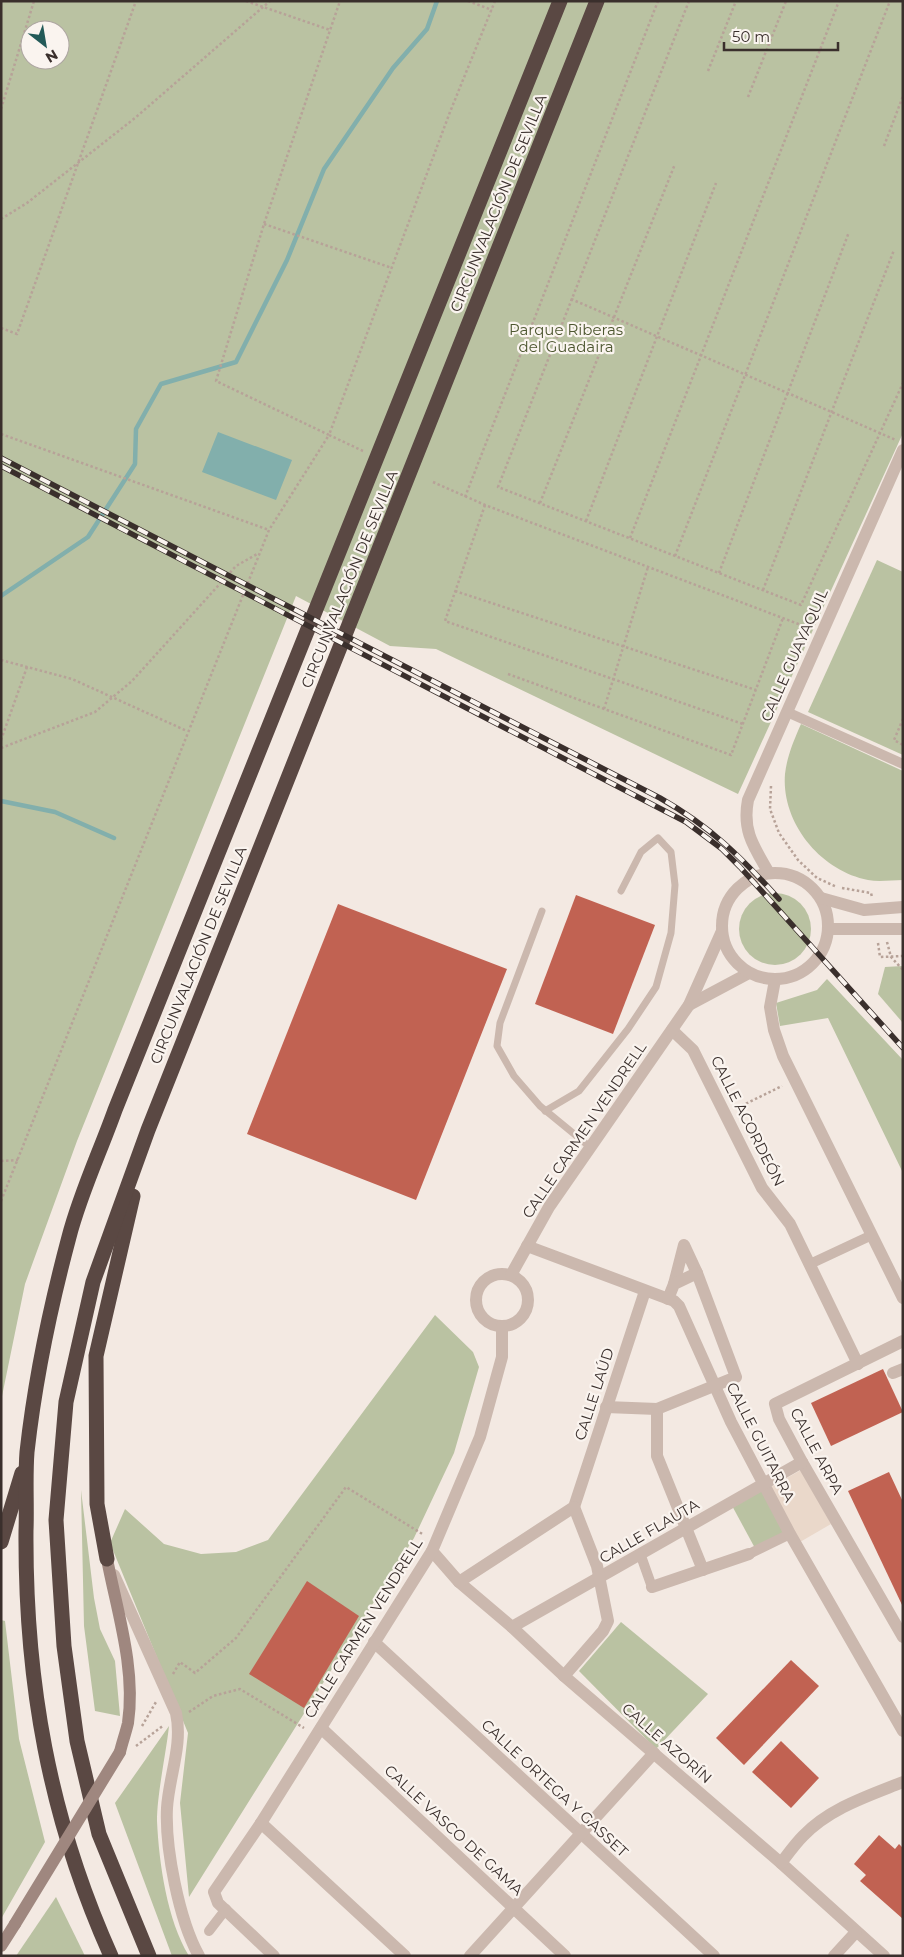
<svg xmlns="http://www.w3.org/2000/svg" width="904" height="1957" font-family="Montserrat,sans-serif">
<rect width="100%" height="100%" fill="#f3e9e2"/>
<g fill="#bac2a2" fill-rule="evenodd">
<path d="M1,1h902v432l-165,361 -302,-145 -46,-3 -94,-50 -219,545 -52,143 -24,117zM30,30h30v30h-30z"/>
<path d="M877,560l26,12v183l-95,-43z"/>
<path d="M801,724l102,47v109c-11,0 -24,2 -35,0 -47,-9 -87,-57 -83,-106 2,-18 9,-34 16,-50z"/>
<circle cx="775" cy="929" r="36"/>
<path d="M903,966v57l-25,-29 7,-27z"/>
<path d="M827,979l76,81v113l-75,-155 -48,8 -4,-23 41,-13z"/>
<path d="M435,1315l38,37 6,15 -25,86 -40,85 -225,359 -9,-94 8,-70 -78,-190 15,-34 39,35 37,10 35,-2 32,-12z"/>
<path d="M764,1484l26,50 -34,16 -26,-48z"/>
<path d="M81,1490l13,108 6,31 15,32 5,55 -25,-5 -11,-85z"/>
<path d="M1,1620l4,1 14,118 26,103 -44,77z"/>
<path d="M621,1622l87,72 -52,55 -77,-78z"/>
<path d="M169,1726c-3,28 -12,68 -12,95 2,42 10,99 32,135h-17l-57,-153z"/>
<path d="M56,1897l29,59h-69z"/>
</g>
<path fill="#ead8ca" d="M801,1470l30,54 -31,18 -29,-55z"/>
<path fill="#82afac" d="M218,432l74,28 -16,40 -74,-28z"/>
<g fill="none" stroke-linecap="round" stroke-linejoin="round">
<g stroke="#82afac" stroke-width="4.5">
<path d="M1,596l87,-59 47,-73 1,-35 25,-45 75,-22 51,-102 37,-91 69,-101 34,-39 10,-28"/>
<path d="M1,801l54,11 59,26"/>
</g>
</g>
<g fill="#c16252">
<path d="M576,895l79,30 -42,109 -78,-30z"/>
<path d="M338,904l169,65 -91,231 -169,-66z"/>
<path d="M883,1369l20,43 -72,34 -20,-43z"/>
<path d="M889,1472l14,30v105l-55,-116z"/>
<path d="M307,1581l52,35 -55,92 -55,-34z"/>
<path d="M791,1660l28,26 -75,79 -28,-27z"/>
<path d="M781,1741l38,37 -28,30 -39,-36z"/>
<path d="M879,1835l16,14 4,-5 4,4v71l-43,-38 6,-6 -12,-11z"/>
</g>
<g fill="none" stroke-linecap="round" stroke-linejoin="round">
<g stroke="#b7a298" stroke-width="2.5" stroke-dasharray="2.5 2.5" stroke-linecap="butt">
<path d="M246,1l84,29"/>
<path d="M468,1l24,9"/>
<path d="M689,1l-191,486 303,118 102,-222"/>
<path d="M708,71l28,-70"/>
<path d="M748,97l38,-96"/>
<path d="M1,109l33,-108"/>
<path d="M884,146l19,-50"/>
<path d="M1,219l26,-16 108,-85 135,-117"/>
<path d="M264,224l128,44"/>
<path d="M571,299l325,141"/>
<path d="M1,328l16,6 119,-333"/>
<path d="M1,434l268,96"/>
<path d="M363,451l-34,-16 121,-323 45,-111"/>
<path d="M433,482l52,23 324,123"/>
<path d="M465,497l193,-496"/>
<path d="M540,503l135,-339"/>
<path d="M485,505l-40,116 298,103"/>
<path d="M586,521l130,-338"/>
<path d="M630,538l209,-537"/>
<path d="M675,556l215,-555"/>
<path d="M719,573l130,-341"/>
<path d="M763,590l131,-340"/>
<path d="M455,591l301,99"/>
<path d="M1,660l71,19 115,52"/>
<path d="M508,674l223,81 52,-137"/>
<path d="M604,709l44,-142"/>
<path d="M903,719l-9,21 9,5"/>
<path d="M1,740l26,-73"/>
<path d="M1,748l94,-36 37,-31 104,-115 21,-12"/>
<path d="M771,786l-1,23 9,24 19,27 19,18 20,9"/>
<path d="M842,888l29,5 1,4"/>
<path d="M887,942l4,15 12,13"/>
<path d="M878,943l2,14 23,-1"/>
<path d="M737,1108l45,-22"/>
<path d="M1,1161l17,-1"/>
<path d="M1,1201l268,-671 60,-95 -113,-54 48,-157 76,-223"/>
<path d="M173,1674l7,-12 15,11 41,-35 110,-151 78,48"/>
<path d="M189,1712l24,-16 27,-7 64,39"/>
<path d="M142,1726l14,-24"/>
<path d="M136,1746l28,-21"/>
</g>
<g stroke="#cbb8ae" stroke-width="7">
<path d="M542,911l-42,112 -3,23 17,30 26,30 50,41"/>
<path d="M545,1111l34,-20 49,-62 28,-42 15,-54 4,-48 -4,-33 -13,-14 -17,14 -20,39"/>
</g>
<g stroke="#cbb8ae" stroke-width="10">
<path d="M787,712l116,52"/>
<path d="M810,1264l62,-29"/>
<path d="M749,1554l41,-20"/>
<path d="M641,1556l11,31"/>
<path d="M209,1931l17,-22"/>
</g>
<g stroke="#cbb8ae" stroke-width="12">
<path d="M769,873c-15,-26 -27,-42 -21,-73l155,-350"/>
<path d="M775,980l-5,27 4,23 9,26 120,242"/>
<path d="M689,1005l60,-32"/>
<path d="M672,1030l21,20 69,138 28,36 68,140"/>
<path d="M527,1246l147,55 5,5 52,116 59,112 113,197"/>
<circle cx="502" cy="1300" r="26"/>
<path d="M511,1275l38,-68 140,-202 33,-74"/>
<path d="M674,1284l10,-39 13,28"/>
<path d="M903,1341l-128,63 4,15 23,43 101,175"/>
<path d="M893,1373l10,-4"/>
<path d="M606,1407l51,2 79,-32 -39,-104 -23,11 -6,15"/>
<path d="M657,1409v47l46,114"/>
<path d="M432,1551l27,31 53,45 52,49 217,187 103,93"/>
<path d="M114,1575l62,138c7,32 -7,63 -9,95 -2,40 12,112 32,148"/>
<path d="M459,1582l115,-75 71,-216"/>
<path d="M652,1587l97,-33"/>
<path d="M512,1627l290,-165"/>
<path d="M374,1642l340,314"/>
<path d="M564,1676l39,-45 5,-10 -11,-55 -23,-59"/>
<path d="M321,1728l244,228"/>
<path d="M261,1823l144,133"/>
<path d="M781,1863c7,-9 14,-19 22,-27 27,-28 65,-40 100,-54"/>
<path d="M274,1956l-56,-53 -4,-11 47,-69 171,-272 48,-114 22,-80v-31"/>
<path d="M470,1956l184,-203"/>
<path d="M834,1956l22,-24"/>
</g>
<g stroke="#cbb8ae" stroke-width="12">
<circle cx="775" cy="926" r="53"/>
<path d="M821,898l43,12 39,-3"/>
<path d="M829,929h74"/>
</g>
<g stroke="#9f877f" stroke-width="12">
<path d="M107,1559c10,52 29,110 21,164 -2,9 -6,20 -8,29"/>
<path d="M1,1946l14,-22"/>
</g>
<g stroke="#5a4843" stroke-width="15">
<path d="M1,1542l21,-69"/>
<path d="M107,1559l-10,-55 -1,-148 37,-160"/>
<path d="M111,1956c-62,-138 -86,-275 -85,-425 1,-26 -1,-53 1,-79 8,-72 23,-144 42,-215 11,-43 31,-85 46,-127l445,-1109"/>
<path d="M149,1956l-50,-122 -22,-93 -13,-95 -8,-126 10,-118 27,-120 55,-152 449,-1129"/>
</g>
<defs>
<g id="rail">
<path d="M1,458l659,340c51,29 80,58 119,101"/>
<path d="M1,466l685,356 36,27 18,18 163,181"/>
</g>
</defs>
<use href="#rail" stroke="#3a2f2c" stroke-width="5.5"/>
<use href="#rail" stroke="#faf4ef" stroke-width="4" stroke-dasharray="11" stroke-linecap="butt"/>
<path stroke="#9f877f" stroke-width="12" d="M15,1924l105,-172"/>
</g>
<g text-anchor="middle" dominant-baseline="central" stroke-width="4.5" stroke-linejoin="round" paint-order="stroke">
<g font-size="15" fill="#3a2f2c" stroke="#faf4ef">
<text transform="translate(498 203) rotate(-68)">CIRCUNVALACIÓN DE SEVILLA</text>
<text transform="translate(349 579) rotate(-68)">CIRCUNVALACIÓN DE SEVILLA</text>
<text transform="translate(794 655) rotate(-66)">CALLE GUAYAQUIL</text>
<text transform="translate(198 955) rotate(-68)">CIRCUNVALACIÓN DE SEVILLA</text>
<text transform="translate(748 1121) rotate(63)">CALLE ACORDEÓN</text>
<text transform="translate(584 1130) rotate(-56)">CALLE CARMEN VENDRELL</text>
<text transform="translate(594 1394) rotate(-72)">CALLE LAÚD</text>
<text transform="translate(761 1442) rotate(63)">CALLE GUITARRA</text>
<text transform="translate(817 1451) rotate(62)">CALLE ARPA</text>
<text transform="translate(649 1531) rotate(-30)">CALLE FLAUTA</text>
<text transform="translate(363 1628) rotate(-58)">CALLE CARMEN VENDRELL</text>
<text transform="translate(667 1743) rotate(41)">CALLE AZORÍN</text>
<text transform="translate(555 1788) rotate(43)">CALLE ORTEGA Y GASSET</text>
<text transform="translate(454 1830) rotate(43)">CALLE VASCO DE GAMA</text>
</g>
<g font-size="15" fill="#4d5730" stroke="#faf4ef">
<text x="566" y="329">Parque Riberas<tspan x="566" dy="17">del Guadaira</tspan></text>
</g>
</g>
<rect width="904" height="1957" fill="none" stroke="#3a2f2c" stroke-width="5"/>
<g transform="translate(45 45) rotate(149)"><circle r="24" fill="#faf4ef" stroke="#ada5a1"/>
<path d="M0-4L9 19L0 12L-9 19Z" fill="#235a58"/>
<text y="-8" font-size="14" font-weight="bold" text-anchor="middle" fill="#3a2f2c">N</text>
</g>
<path d="M724 42v8h114v-8" fill="none" stroke="#3a2f2c" stroke-width="2.5"/>
<text x="732" y="42" font-size="15" fill="#3a2f2c" stroke="#faf4ef" stroke-width="4" paint-order="stroke">50 m</text>
</svg>
